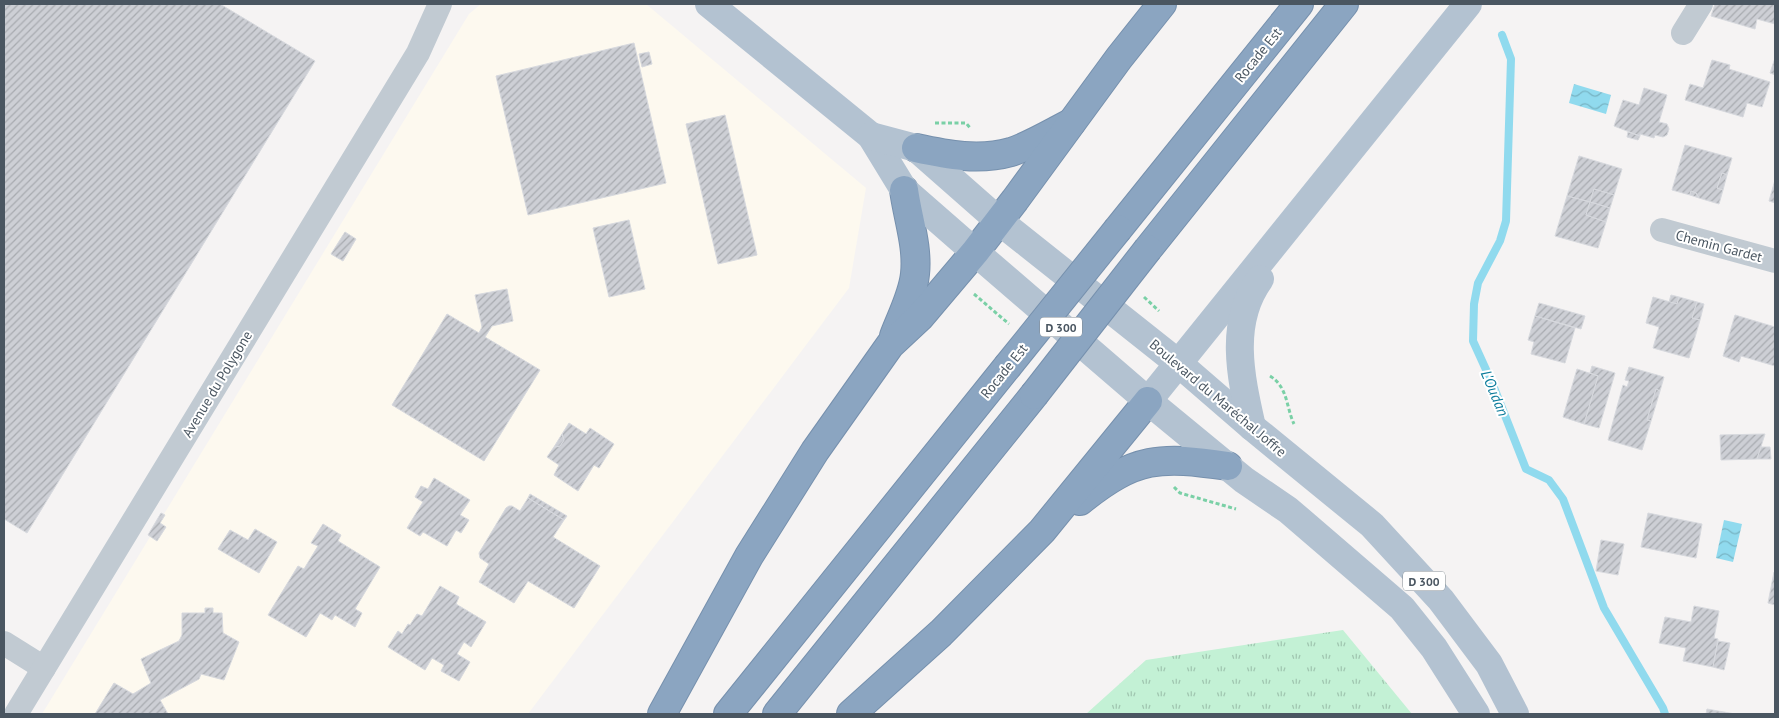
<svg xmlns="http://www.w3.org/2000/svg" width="1779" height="718" font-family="'PT Sans',sans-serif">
<defs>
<pattern id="grass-tufts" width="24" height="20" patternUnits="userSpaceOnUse" patternTransform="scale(1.25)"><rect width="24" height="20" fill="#c3f1d5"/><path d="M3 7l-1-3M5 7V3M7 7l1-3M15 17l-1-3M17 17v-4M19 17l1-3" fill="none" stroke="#a0c6b0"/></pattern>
<pattern id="water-waves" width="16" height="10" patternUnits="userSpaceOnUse" patternTransform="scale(1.25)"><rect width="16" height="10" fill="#90daee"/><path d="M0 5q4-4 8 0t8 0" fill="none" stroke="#78b4c4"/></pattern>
<pattern id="building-hatch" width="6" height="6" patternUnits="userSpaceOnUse" patternTransform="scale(1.25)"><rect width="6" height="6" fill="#cdcfd5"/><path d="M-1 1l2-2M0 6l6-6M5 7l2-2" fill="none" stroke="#a8abb0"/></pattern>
</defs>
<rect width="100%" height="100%" fill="#f5f3f3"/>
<path fill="#fdf9ef" d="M481,4h165l220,184 -17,100 -321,426h-486l427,-700z"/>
<path fill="url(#grass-tufts)" d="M1343,630l69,84h-326l60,-54z"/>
<g fill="url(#water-waves)">
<path d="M1574,84l37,11 -5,19 -37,-11z"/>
<path d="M1724,520l18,4 -9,38 -17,-4z"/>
</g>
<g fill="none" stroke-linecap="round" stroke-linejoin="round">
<path stroke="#90daee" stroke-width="8" d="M1502,35l9,24 -5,162 -6,20 -22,42 -4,21 -1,37 20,44 33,84 23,11 14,19 41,109 59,100 2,6"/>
</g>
<g fill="url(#building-hatch)" stroke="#d7d9de">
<path d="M4,4h216l95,57 -288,472 -23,-14z"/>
<path d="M1715,4h60v20l-18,-5 -2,10 -44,-13z"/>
<path d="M634,43l32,140 -138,32 -32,-139z"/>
<path d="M649,52l3,12 -10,3 -3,-13z"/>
<path d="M1775,58v17l-5,-2z"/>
<path d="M1712,60l18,5 -1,4 41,13 -8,25 -15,-4 -4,14 -58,-17 5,-16 13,4z"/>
<path d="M1644,88l23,7 -8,27 8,2 2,5 -2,6 -4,2 -8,-2 -1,3 -14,-4v2l-26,-10 9,-26 16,5z"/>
<path d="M725,115l32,140 -39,9 -32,-140z"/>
<path d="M1628,132l12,4 -2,4 -11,-3z"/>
<path d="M1685,145l47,13 -5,17 -5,-2 -5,15 6,2 -4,14 -20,-6 -3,-5 -5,-2 -1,4 -18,-5z"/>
<path d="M1579,156l43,13 -8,26 -20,-6 -4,13 -23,-6z"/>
<path d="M1722,173l5,2 -4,15 -6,-2z"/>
<path d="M1775,180v23l-6,-2z"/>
<path d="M1594,189l20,6 -4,13 -20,-6z"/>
<path d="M1691,191l5,2 3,5 -9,-3z"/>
<path d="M1567,196l23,6 -4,13 20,7 -8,26 -43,-12z"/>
<path d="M1590,202l20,6 -4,14 -20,-7z"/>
<path d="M629,220l16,69 -36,8 -16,-69z"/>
<path d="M345,232l11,7 -13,22 -12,-7z"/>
<path d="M507,289l6,32 -21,5 -7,11 55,33 -56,91 -92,-56 55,-91 32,19 3,-6 -7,-32z"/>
<path d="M1671,295l8,2 -2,7 -8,-2z"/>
<path d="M1653,297l24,7 2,-7 18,5 -5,16 8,2 -11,38 -36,-10 6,-21 -13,-4z"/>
<path d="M1697,302l7,2 -4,16 -8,-2z"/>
<path d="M1539,303l46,13 -4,13 -46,-13z"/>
<path d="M1735,315l40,12v39l-34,-10 -2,6 -16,-6z"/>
<path d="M1535,316l40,12 -10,35 -34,-9 3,-12 -6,-2z"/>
<path d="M1592,366l23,7 -16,55 -15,-4 14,-48 -8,-3z"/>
<path d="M1629,367l35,10 -4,14 -4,-2 -9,31 4,1 -9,29 -34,-10 15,-55 4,2 2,-6 -4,-1z"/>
<path d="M1577,369l21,7 -14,48 -21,-7z"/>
<path d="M1656,389l4,2 -9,30 -4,-1z"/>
<path d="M569,423l17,11 4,-6 24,16 -15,24 -5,-3 -16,26 -24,-16 5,-10 -12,-8 7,-10 6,-1 4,-6 -2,-6z"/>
<path d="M562,434l2,6 -4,6 -6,1z"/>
<path d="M1765,434l-8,25 -36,1 -1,-25z"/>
<path d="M1761,447h9l1,12h-14z"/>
<path d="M434,478l36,22 -10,15 9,5 -8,13 -5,-3 -9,16 -24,-14 -3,4 -13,-8 16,-26 -8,-5 6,-11 7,3z"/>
<path d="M530,494l37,22 -3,4 -36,-22z"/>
<path d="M528,498l36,22 -11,17 47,29 -26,42 -46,-27 -14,22 -35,-21 10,-18 -9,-6 -1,-5 27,-45 3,-2h3l8,5z"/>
<path d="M161,513l4,2 -5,8 6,4 -9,14 -9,-6z"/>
<path d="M1648,513l54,11 -6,34 -55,-11z"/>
<path d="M323,524l18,11 -3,6 42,26 -25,42 7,4 -7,14 -20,-12 -3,5 -12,-7 -14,24 -38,-22 30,-49 6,3 14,-23 -7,-3z"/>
<path d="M255,529l22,13 -18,31 -41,-24 12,-19 18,10z"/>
<path d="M1601,540l23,4 -6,31 -22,-4z"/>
<path d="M1774,572h1v33l-7,-2z"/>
<path d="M440,586l19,11 -3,7 30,18 -15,25 -7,-5 -7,12 13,8 -11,19 -18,-10 3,-6 -12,-7 -7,12 -37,-23 10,-16 4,3 6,-10 2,1 7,-11 5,2z"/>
<path d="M1694,606l25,5 -5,27 4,1 -5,28 -30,-6 3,-13 -27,-5 6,-26 26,5z"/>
<path d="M205,608h8v5h9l1,20 16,9 -15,38 -23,-6 -2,5 -39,21 8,14h-73l19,-31 19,11 18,-11 -10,-24 38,-18 3,-6v-22h23z"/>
<path d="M1718,641l12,2 -6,27 -11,-3z"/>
<path d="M1707,709l28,5h-29z"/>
</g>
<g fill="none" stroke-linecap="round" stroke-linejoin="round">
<defs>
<g id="highway">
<path d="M916,148c32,7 63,13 95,4 19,-6 42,-20 60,-29"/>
<path d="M1118,229l181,-225"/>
<path d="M1148,249l196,-245"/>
<path d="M894,336c7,-19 19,-41 21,-62 3,-28 -7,-55 -11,-84"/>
<path d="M1080,501c56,-45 80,-45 148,-35"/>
<path d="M662,714l87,-158 66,-105 75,-106 30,-28 55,-65 40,-52 104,-142 43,-54"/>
<path d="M728,714l279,-347"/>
<path d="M777,714l257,-319"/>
<path d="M851,714l90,-81 101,-102 106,-130"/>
</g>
</defs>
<use href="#highway" stroke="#7690ad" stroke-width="30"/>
<g stroke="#7ad0a6" stroke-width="3" stroke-dasharray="4 2.5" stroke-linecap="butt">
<path d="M935,123h31l5,6"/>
<path d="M974,294l35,30"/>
<path d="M1144,297l15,14"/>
<path d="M1270,376c18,11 16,31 24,48"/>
<path d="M1174,487l6,6 56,16"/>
</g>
<g stroke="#c1cad2" stroke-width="24">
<path d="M1683,33l18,-29"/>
<path d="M1662,230l113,31"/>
<path d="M4,643l40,25"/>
<path d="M16,714l402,-661 22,-49"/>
</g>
<g stroke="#b3c2d1" stroke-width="28">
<path d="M709,4l162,132 33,54 71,62 173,149 96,79 44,30 114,98 32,40 42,66"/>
<path d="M871,136l45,12 83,73 179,142 74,64 120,98 69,75 48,64 26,50"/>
<path d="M1148,401l320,-397"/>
<path d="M1252,427c-11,-49 -24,-104 8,-148"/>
</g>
<use href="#highway" stroke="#8ba5c1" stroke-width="28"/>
<defs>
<g id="highway-bridge">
<path d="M1007,367l111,-138"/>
<path d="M1034,395l114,-146"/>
</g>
</defs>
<use href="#highway-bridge" stroke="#7690ad" stroke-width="30" stroke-linecap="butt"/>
<use href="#highway-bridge" stroke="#8ba5c1" stroke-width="28"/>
</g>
<g text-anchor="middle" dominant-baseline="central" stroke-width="4" stroke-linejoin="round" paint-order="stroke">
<g fill="#fff" stroke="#808990" stroke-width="1">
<rect x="1040" y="317.5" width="42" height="19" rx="4"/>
<rect x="1403" y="571.5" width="42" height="19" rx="4"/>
</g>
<g font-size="12" font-weight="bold" fill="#4a5661">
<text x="1061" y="327">D 300</text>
<text x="1424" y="581">D 300</text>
</g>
<g font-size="14" fill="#4a5661" stroke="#fff">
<text transform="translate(1258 55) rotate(-51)">Rocade Est</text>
<text transform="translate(1719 246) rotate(15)">Chemin Gardet</text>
<text transform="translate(1004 371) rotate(-51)">Rocade Est</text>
<text transform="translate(217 384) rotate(-59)">Avenue du Polygone</text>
<text transform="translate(1218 398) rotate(40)">Boulevard du Maréchal Joffre</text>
</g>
<g font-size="15" font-style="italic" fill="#0c7c9b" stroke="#fff">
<text transform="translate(1495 393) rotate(67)">L'Oudan</text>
</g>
</g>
<rect width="1779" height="718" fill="none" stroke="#4a5661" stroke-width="10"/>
</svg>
